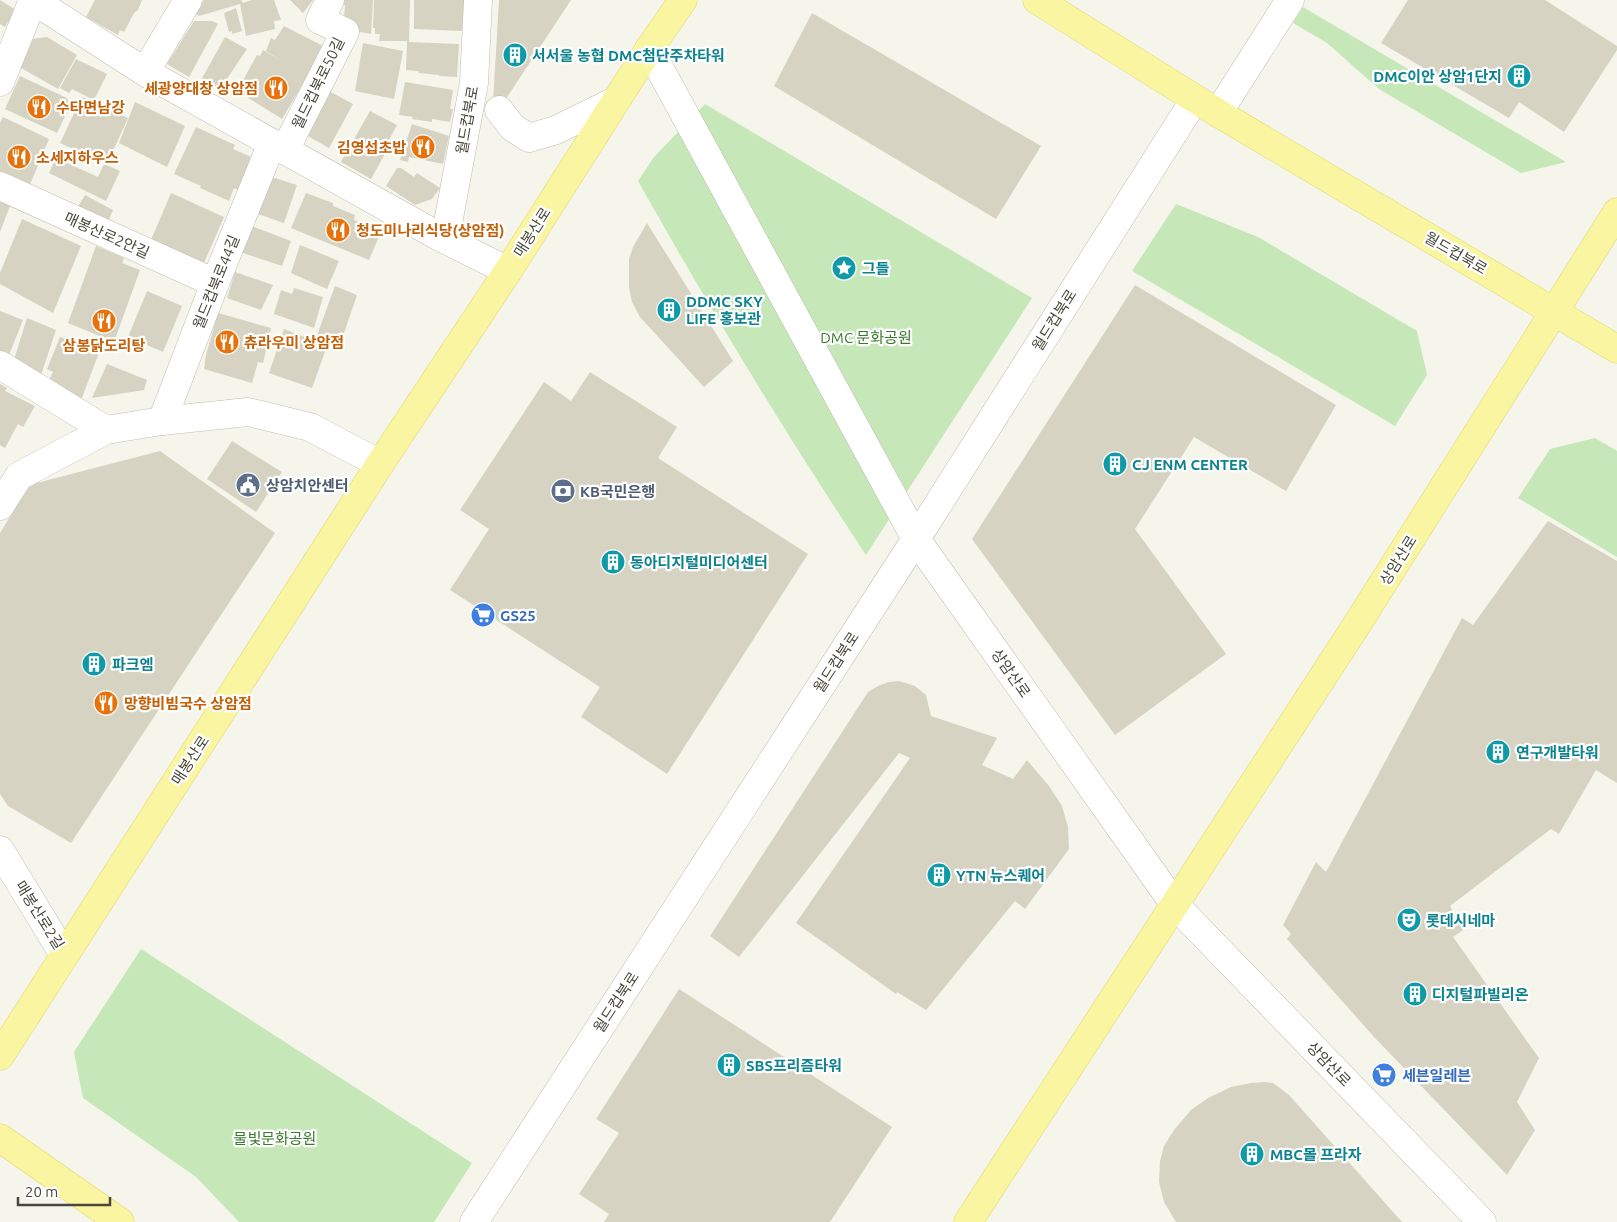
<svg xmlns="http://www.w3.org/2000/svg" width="1617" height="1222" font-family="Ubuntu,'Noto Sans KR',sans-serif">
<rect width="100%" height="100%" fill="#f5f5ec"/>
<g fill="#c6e7b7">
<path d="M1303,7l263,155 -45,11 -142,-84 -52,-46 -34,-20z"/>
<path d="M705,104l327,194 -166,257c-81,-122 -156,-246 -228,-374l16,-24z"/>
<path d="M1176,204l82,33 159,94 10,44 -32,51 -263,-155z"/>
<path d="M1595,438l22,13v106l-99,-59 32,-49z"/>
<path d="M141,949l331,214 -38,59h-195l-43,-45 -113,-79 -9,-46z"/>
</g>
<g fill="#d6d3c2">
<path d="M0,0l16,10 -11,17 -5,-3z"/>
<path d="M95,0h47l-4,10 -4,3 -10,19 -4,-2 -2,5 -32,-18z"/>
<path d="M204,0h37l2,3 9,-3h22l7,20 -7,1 1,8 -29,7 -6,-32 -41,12 -4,-3z"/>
<path d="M290,0h23l-10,13z"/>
<path d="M339,0h34l-2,34 -28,-5 2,-24h-7z"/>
<path d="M374,0h36l-1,42 50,2 -2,33 -18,-1v-1l-20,-2 -1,-2 -12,-1 1,-29h-28l1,-7h-5v-6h-2z"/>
<path d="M414,0h51l-3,31 -48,-2z"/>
<path d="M499,0h72l-79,120z"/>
<path d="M1408,0h137l72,46v4l-53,82 -45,-30 -10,16 -128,-75z"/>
<path d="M236,8l6,23 -10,3v-3l-3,1 -5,-19z"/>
<path d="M812,13l229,133 -45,73 -222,-133z"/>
<path d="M194,21h18l6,3 -29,53 -22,-13z"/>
<path d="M284,26l41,21 -43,72 -45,-28 20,-36 3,1 3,-6 17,10 -14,-9 5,-13 4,2z"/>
<path d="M47,37l30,18 -19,34 -37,-21 12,-29z"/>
<path d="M225,37l22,12 -27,40 -19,-9z"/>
<path d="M363,43l40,8 -9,48 -39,-8z"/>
<path d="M76,59l31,15 -13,26 -22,-11 -3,4 -9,-5z"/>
<path d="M20,76l47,22 3,8 -13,27 -52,-24z"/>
<path d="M405,82l48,8 -3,19h3l-3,13 -18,-3v3l-20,-3 1,-2 -14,-2z"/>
<path d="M329,91l24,13 -24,44 -23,-13z"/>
<path d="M82,97l46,21 -20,44 -17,-8 -1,3 -30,-14z"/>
<path d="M135,102l50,24 -18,41 -48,-24z"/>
<path d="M370,111l27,14 -8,15 3,1 -21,38 -30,-17z"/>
<path d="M3,117l46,22 -20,48 -29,-13v-51z"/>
<path d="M412,124l37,12 -6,28 -34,-7 -1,5 -8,-2z"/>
<path d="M196,127l39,18 -2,4 18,8 -11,34 -6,-3 -5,13 -29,-13 1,-2 -27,-12z"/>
<path d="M56,158l42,19 6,-13 16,7 -14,30 -57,-28z"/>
<path d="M397,168h4l13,9 3,-4 23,15 -8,11 -17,6 -29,-19z"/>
<path d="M275,178l22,7 -13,38 -29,-10 12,-33z"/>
<path d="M171,193l53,24 -20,46 -53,-23z"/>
<path d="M306,193l27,10v3l22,9 -1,5 27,12 -12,28 -78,-32z"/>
<path d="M85,195l28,15 -7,17 -30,-17z"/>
<path d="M0,202l10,4 -10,26z"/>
<path d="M22,219l59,27 -28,67 -53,-29v-11z"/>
<path d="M647,223l86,138 -29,26 -64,-70 -8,-15 -3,-15v-28l4,-12z"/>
<path d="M249,225l42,16 -9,25 -42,-14z"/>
<path d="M300,245l39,16 -12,28 -36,-16z"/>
<path d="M96,246l28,12 -2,5 18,7 -26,72 -46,-19z"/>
<path d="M235,272l38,13 -12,25 -34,-12z"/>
<path d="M1135,285l201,120 -50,86 -92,-54 -59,92 91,125 -111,81 -143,-196z"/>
<path d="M335,286l22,9 -15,44 -11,-4 -19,53 -43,-15 15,-44 31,12z"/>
<path d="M294,288l29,9 -9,31 -40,-14 7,-24 11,4z"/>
<path d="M147,291l35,15 -19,46 -35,-15z"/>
<path d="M0,311l23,9 -16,40 -7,-2z"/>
<path d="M218,313l53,15 -8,35 -5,-1 -6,21 -48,-14 2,-14z"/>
<path d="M27,318l29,12 -17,51 -26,-18z"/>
<path d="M60,337l40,13 -20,53 -35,-14 8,-17 -6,-3z"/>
<path d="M107,364l40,16 -3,10 -52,8z"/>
<path d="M590,372l87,55 -19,31 150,96 -141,220 -86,-57 19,-30 -150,-97 39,-61 -29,-19 84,-128 27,19z"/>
<path d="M0,384l7,4 -2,3 30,15 -12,21 -5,-3 -13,24 -5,-3z"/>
<path d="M232,441l50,31 -26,40 -49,-33z"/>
<path d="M160,451l115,82 -204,310 -63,-37 -8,-12v-261l29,-48z"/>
<path d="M1548,521l69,40v222l-21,-13 -37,64 -8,-5 -101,77 13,24 -10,7 86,121 -22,44 18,28 -28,45 -132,-137 -88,-99 4,-5 -8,-9 33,-63 10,10 136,-254 11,7z"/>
<path d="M899,681l16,5 11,9 5,21 66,22 -15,27 31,14 14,-19 22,26 13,20 6,21 1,22 -44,60 -10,-8 -89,109 -29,-18 -1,2 -100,-71 114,-165 -11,-5 -160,204 -29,-21 158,-244 10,-6 11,-4z"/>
<path d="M679,989l213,138 -62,95h-226l5,-8 -30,-20 40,-61 -23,-14z"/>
<path d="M1265,1082l8,1 16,12 113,127h-226l-12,-20 -5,-20 1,-21 4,-15 10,-16 17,-20 17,-12 23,-11 20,-4z"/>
</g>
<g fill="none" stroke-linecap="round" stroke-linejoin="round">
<defs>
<g id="minor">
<path d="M33,0l112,72 295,165 68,34"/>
<path d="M649,49l267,490 259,366 307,317"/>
<path d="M145,72l43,-72"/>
<path d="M0,82l33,-82"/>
<path d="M499,110l13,17 17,11 27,-8 59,-29"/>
<path d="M1218,113l72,-113"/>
<path d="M285,150l60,-118 -25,-12 10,-20"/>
<path d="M0,186l215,97"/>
<path d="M440,237l8,-14 26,-140 4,-83"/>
<path d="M0,365l106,65"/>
<path d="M162,421l53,-138 57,-140"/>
<path d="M0,506l19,-30 87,-46 56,-9 86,-9 62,15 70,37"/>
<path d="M0,850l64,105"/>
<path d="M474,1222l442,-683 279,-440"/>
</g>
<g id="major">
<path d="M1037,0l181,113 399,236"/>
<path d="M0,1056l380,-592 128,-193 141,-222 34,-49"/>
<path d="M0,1138l120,84"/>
<path d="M968,1222l388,-596 261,-414"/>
</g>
</defs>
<use href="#minor" stroke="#c0bfaf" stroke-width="29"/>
<use href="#major" stroke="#dfd870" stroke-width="29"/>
<use href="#minor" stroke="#fff" stroke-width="28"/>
<use href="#major" stroke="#faf5a0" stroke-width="28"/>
</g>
<defs>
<symbol id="building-disc" viewBox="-11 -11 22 22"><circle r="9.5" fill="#0f9aa8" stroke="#fff"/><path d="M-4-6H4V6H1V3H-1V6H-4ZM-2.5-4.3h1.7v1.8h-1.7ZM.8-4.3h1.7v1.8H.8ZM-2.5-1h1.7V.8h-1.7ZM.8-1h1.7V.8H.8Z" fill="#fff"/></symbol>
<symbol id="restaurant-disc" viewBox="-11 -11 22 22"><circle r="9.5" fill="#e8710a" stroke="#fff"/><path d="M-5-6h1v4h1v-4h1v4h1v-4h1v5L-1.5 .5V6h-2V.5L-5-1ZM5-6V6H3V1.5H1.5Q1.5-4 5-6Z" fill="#fff"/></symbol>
<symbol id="sight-disc" viewBox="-11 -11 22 22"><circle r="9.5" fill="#0f9aa8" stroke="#fff"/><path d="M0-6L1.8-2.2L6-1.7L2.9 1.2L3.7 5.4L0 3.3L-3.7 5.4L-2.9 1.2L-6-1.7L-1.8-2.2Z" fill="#fff"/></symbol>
<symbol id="civic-disc" viewBox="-11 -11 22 22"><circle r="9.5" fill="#5c6f8a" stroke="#fff"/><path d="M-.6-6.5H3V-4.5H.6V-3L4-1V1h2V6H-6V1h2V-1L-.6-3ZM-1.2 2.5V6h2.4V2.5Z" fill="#fff"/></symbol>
<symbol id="bank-disc" viewBox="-11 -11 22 22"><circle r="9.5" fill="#5c6f8a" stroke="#fff"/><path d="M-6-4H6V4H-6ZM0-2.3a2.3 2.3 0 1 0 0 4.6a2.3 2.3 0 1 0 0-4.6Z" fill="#fff"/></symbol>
<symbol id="supermarket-disc" viewBox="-11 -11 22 22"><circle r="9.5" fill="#3f7fe0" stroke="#fff"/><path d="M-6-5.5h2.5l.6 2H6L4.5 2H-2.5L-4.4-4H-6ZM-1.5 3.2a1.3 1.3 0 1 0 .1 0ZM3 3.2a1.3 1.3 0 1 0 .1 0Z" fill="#fff"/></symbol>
<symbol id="theatre-disc" viewBox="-11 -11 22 22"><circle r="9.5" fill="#0f9aa8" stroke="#fff"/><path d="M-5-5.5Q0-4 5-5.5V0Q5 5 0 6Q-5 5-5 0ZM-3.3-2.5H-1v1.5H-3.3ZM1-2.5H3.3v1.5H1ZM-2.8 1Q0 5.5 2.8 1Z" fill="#fff"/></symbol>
</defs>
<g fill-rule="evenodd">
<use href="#building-disc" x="501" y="41" width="28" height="28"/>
<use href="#building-disc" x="1505" y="62" width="28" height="28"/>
<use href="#restaurant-disc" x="262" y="74" width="28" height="28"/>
<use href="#restaurant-disc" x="25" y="93" width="28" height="28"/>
<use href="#restaurant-disc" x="409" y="133" width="28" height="28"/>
<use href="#restaurant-disc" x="5" y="143" width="28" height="28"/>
<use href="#restaurant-disc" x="324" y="216" width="28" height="28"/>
<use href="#sight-disc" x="830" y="254" width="28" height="28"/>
<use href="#building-disc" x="655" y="296" width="28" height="28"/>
<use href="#restaurant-disc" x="90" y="307" width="28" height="28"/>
<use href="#restaurant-disc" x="213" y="328" width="28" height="28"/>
<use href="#building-disc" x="1101" y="450" width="28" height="28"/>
<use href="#civic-disc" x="234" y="471" width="28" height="28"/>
<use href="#bank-disc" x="549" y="477" width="28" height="28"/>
<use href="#building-disc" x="599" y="548" width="28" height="28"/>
<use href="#supermarket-disc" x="469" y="601" width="28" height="28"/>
<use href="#building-disc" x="80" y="650" width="28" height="28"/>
<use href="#restaurant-disc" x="92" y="689" width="28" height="28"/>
<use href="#building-disc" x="1484" y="738" width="28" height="28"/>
<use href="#building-disc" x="925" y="861" width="28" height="28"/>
<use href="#theatre-disc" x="1395" y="906" width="28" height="28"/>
<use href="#building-disc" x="1401" y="980" width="28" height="28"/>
<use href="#building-disc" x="715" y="1051" width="28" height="28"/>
<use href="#supermarket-disc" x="1370" y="1061" width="28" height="28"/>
<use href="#building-disc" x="1238" y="1140" width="28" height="28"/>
</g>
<g text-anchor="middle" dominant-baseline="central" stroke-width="4.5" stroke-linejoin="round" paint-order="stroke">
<g font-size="15" font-weight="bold" fill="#0d838f" stroke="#fff" text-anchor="start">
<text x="532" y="55">서서울 농협 DMC첨단주차타워</text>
<text x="1502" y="76" text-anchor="end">DMC이안 상암1단지</text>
<text x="862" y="268">그들</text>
<text x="686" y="301">DDMC SKY<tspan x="686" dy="17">LIFE 홍보관</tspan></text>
<text x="1132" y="464">CJ ENM CENTER</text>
<text x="630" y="562">동아디지털미디어센터</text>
<text x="112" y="664">파크엠</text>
<text x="1516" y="752">연구개발타워</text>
<text x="956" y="875">YTN 뉴스퀘어</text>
<text x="1426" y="920">롯데시네마</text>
<text x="1432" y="994">디지털파빌리온</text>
<text x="746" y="1065">SBS프리즘타워</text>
<text x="1270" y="1154">MBC몰 프라자</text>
</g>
<g font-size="15" fill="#49473a" stroke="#fff">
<text transform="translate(318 83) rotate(-64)">월드컵북로50길</text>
<text transform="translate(467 120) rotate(-80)">월드컵북로</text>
<text transform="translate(532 232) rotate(-58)">매봉산로</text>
<text transform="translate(107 235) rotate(24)">매봉산로2안길</text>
<text transform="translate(1456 253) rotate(30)">월드컵북로</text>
<text transform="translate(216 282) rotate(-68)">월드컵북로44길</text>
<text transform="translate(1054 320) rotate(-58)">월드컵북로</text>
<text transform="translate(1398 560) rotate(-58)">상암산로</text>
<text transform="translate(836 662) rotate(-57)">월드컵북로</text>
<text transform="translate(1011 673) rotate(55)">상암산로</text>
<text transform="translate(190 760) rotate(-57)">매봉산로</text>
<text transform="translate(40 915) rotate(58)">매봉산로2길</text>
<text transform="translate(616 1002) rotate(-57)">월드컵북로</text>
<text transform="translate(1329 1064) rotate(46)">상암산로</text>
</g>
<g font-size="15" font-weight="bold" fill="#c56008" stroke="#fff" text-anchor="start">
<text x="258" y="88" text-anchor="end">세광양대창 상암점</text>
<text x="56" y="107">수타면남강</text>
<text x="406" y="147" text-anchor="end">김영섭초밥</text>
<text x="36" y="157">소세지하우스</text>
<text x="356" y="230">청도미나리식당(상암점)</text>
<text x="244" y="342">츄라우미 상암점</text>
<text x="104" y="345" text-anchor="middle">삼봉닭도리탕</text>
<text x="124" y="703">망향비빔국수 상암점</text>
</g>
<g font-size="15" fill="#397a2e" stroke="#fff">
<text x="866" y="337">DMC 문화공원</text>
<text x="275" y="1138">물빛문화공원</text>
</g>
<g font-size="15" font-weight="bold" fill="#4e5e75" stroke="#fff" text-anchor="start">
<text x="266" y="485">상암치안센터</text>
<text x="580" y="491">KB국민은행</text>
</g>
<g font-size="15" font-weight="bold" fill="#366cbe" stroke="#fff" text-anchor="start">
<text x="500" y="615">GS25</text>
<text x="1402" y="1075">세븐일레븐</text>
</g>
</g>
<path d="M18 1197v8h92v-8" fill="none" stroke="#49473a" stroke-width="2.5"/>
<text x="25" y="1197" font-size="15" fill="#49473a" stroke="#ffffff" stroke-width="4" paint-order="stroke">20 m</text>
</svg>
